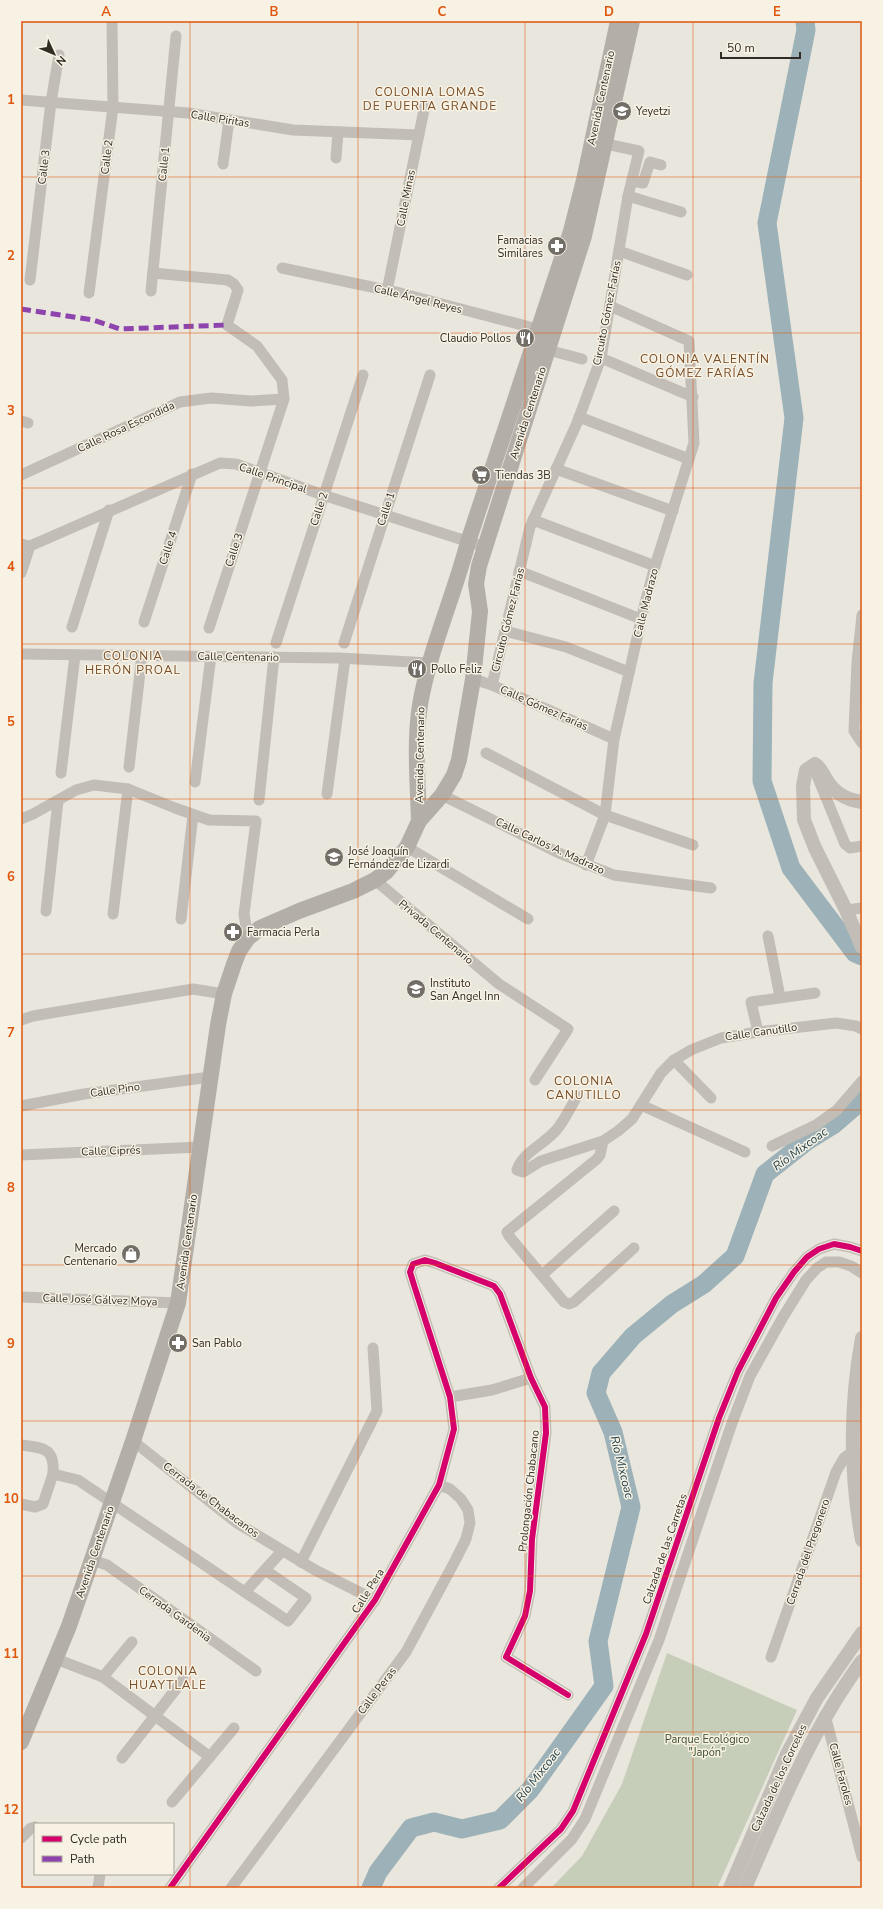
<svg xmlns="http://www.w3.org/2000/svg" width="883" height="1909" font-family="'Nunito Sans',sans-serif">
<rect width="100%" height="100%" fill="#e9e6de"/>
<path fill="#c6ceb9" d="M667,1653l130,57 -80,178h-166l31,-32 40,-72z"/>
<g fill="none" stroke-linecap="round" stroke-linejoin="round">
<g stroke="#9cb2b8" stroke-width="19">
<path d="M805,21l1,9 -39,193 27,195 -31,265 -1,98 29,87 64,85 7,3"/>
<path d="M371,1888l7,-16 33,-44 23,-6 28,7 38,-9 30,-30 74,-104 -6,-45 33,-134 -18,-75 -17,-39 5,-20 32,-37 39,-32 32,-20 31,-28 30,-82 42,-33 26,-16 29,-25"/>
</g>
<g stroke="#c2beb7" stroke-width="11">
<path d="M21,100l167,13 105,17 126,5"/>
<path d="M336,158l2,-26"/>
<path d="M223,164l6,-44"/>
<path d="M632,181l11,2 7,-21 11,3"/>
<path d="M628,196l53,16"/>
<path d="M619,251l68,24"/>
<path d="M282,268l118,25 145,38"/>
<path d="M153,273l75,7 6,4 4,6 -11,35 30,21 25,34 2,19 -75,229"/>
<path d="M30,280l21,-178 8,-47"/>
<path d="M151,291l25,-255"/>
<path d="M387,291l38,-186"/>
<path d="M89,293l24,-186 -1,-86"/>
<path d="M548,350l34,9"/>
<path d="M601,358l92,39"/>
<path d="M579,417l110,42"/>
<path d="M21,421l7,2"/>
<path d="M556,469l117,42"/>
<path d="M21,475l159,-73 31,-4 40,3 33,-2"/>
<path d="M533,520l122,46"/>
<path d="M21,544l9,2 190,-83 16,1 87,31 162,52"/>
<path d="M519,571l122,48"/>
<path d="M21,573l9,-27"/>
<path d="M862,615l-5,47 -3,69 8,12"/>
<path d="M144,622l48,-148"/>
<path d="M72,627l37,-117"/>
<path d="M505,631l61,16 63,25"/>
<path d="M276,643l87,-268"/>
<path d="M344,643l86,-268"/>
<path d="M21,654l318,4 91,5"/>
<path d="M473,679l19,6 122,54"/>
<path d="M492,685l38,-158 47,-104 24,-65 27,-162 11,-45 -33,-7"/>
<path d="M486,753l119,62 88,30"/>
<path d="M813,766l32,78 5,4 12,-2"/>
<path d="M129,767l13,-112"/>
<path d="M61,773l14,-118"/>
<path d="M195,782l16,-126"/>
<path d="M327,794l18,-135"/>
<path d="M442,795l119,59 53,21 97,13"/>
<path d="M259,800l15,-143"/>
<path d="M21,819l12,-5 43,-24 18,-5 34,4 47,19 34,12 47,1 -12,93 4,24"/>
<path d="M407,847l121,72"/>
<path d="M586,865l19,-50 9,-76 31,-136 10,-37 39,-123 -5,-102 -79,-35"/>
<path d="M375,880l124,104 69,45 -33,51"/>
<path d="M846,910l16,-2"/>
<path d="M46,911l12,-110"/>
<path d="M113,914l15,-125"/>
<path d="M181,919l12,-104"/>
<path d="M768,936l12,61"/>
<path d="M21,1020l12,-4 160,-27 31,5"/>
<path d="M758,1032l-7,-30 64,-9"/>
<path d="M674,1060l37,38"/>
<path d="M577,1096c-6,11 -12,23 -19,32 -12,16 -35,23 -41,42l6,2 18,-11 62,-20 15,-10 14,-12 29,-46 13,-13 17,-10 30,-12 37,-6 78,-9 20,3 6,3"/>
<path d="M641,1105l104,47"/>
<path d="M21,1106l63,-12 126,-17"/>
<path d="M603,1141l-3,14 -3,4 -90,73 2,4 55,66 5,2 5,-2 60,-54"/>
<path d="M772,1146l44,-21 21,-15 25,-29"/>
<path d="M21,1155l179,-8"/>
<path d="M542,1275l72,-64"/>
<path d="M21,1297l157,6"/>
<path d="M450,1397l42,-7 39,-12"/>
<path d="M133,1441l104,82 78,47 60,30"/>
<path d="M21,1445c22,3 34,2 32,29"/>
<path d="M21,1504l14,3 8,-3 10,-30 25,6 210,141 18,-23 -41,-28"/>
<path d="M92,1560l15,5 149,106"/>
<path d="M301,1562l76,-151 -4,-63"/>
<path d="M245,1592l37,-41"/>
<path d="M771,1657l65,-185 8,-14 9,-7"/>
<path d="M56,1659l47,18 107,80"/>
<path d="M103,1677l29,-35"/>
<path d="M825,1715l37,142"/>
<path d="M122,1758l61,-78"/>
<path d="M172,1802l62,-74"/>
<path d="M21,1838l10,-10 4,-1"/>
<path d="M98,1888l2,-14"/>
<path d="M170,1888l205,-288 64,-115 15,-56 -4,-32 -36,-112 -4,-13 3,-8 12,-4 10,3 59,23 6,8 31,84 14,29 1,26 -14,106 -2,52 -5,25 -19,41 62,38"/>
<path d="M231,1888l175,-236 49,-91 11,-22 4,-16 -2,-13 -7,-11 -11,-10 -11,-4"/>
<path d="M499,1888l62,-59 12,-18 73,-177 73,-216 19,-47 38,-73 18,-26 13,-15 12,-8 15,-5 16,3 12,4"/>
<path d="M523,1888l49,-49 13,-20 74,-179 73,-217 18,-47 33,-59 23,-37 11,-12 9,-6h13l12,4 11,7"/>
</g>
<g stroke="#c2beb7" stroke-width="14">
<path d="M862,802c-15,-2 -28,-9 -36,-23 -3,-5 -5,-11 -11,-15l-9,6 -3,16 1,34 11,28 31,62 16,37"/>
<path d="M862,1338c-12,66 -12,136 0,202"/>
<path d="M730,1888l57,-134 30,-56 45,-65"/>
<path d="M745,1888c34,-78 66,-158 117,-227"/>
</g>
<g stroke="#b3afa8" stroke-width="16">
<path d="M419,821c-1,-38 -5,-78 1,-116 9,-54 34,-109 48,-163l103,-311 13,-51 34,-159"/>
<path d="M21,1742l48,-116 64,-185 45,-138 40,-278 6,-31 10,-30 5,-13 9,-13 12,-10 39,-17 54,-20 22,-11 12,-9 20,-24 12,-26 23,-26 12,-20 5,-15 14,-81 7,-68 -4,-27 3,-18 105,-330 48,-215"/>
</g>
<path stroke="#8e44ad" stroke-width="5" stroke-dasharray="10 5" stroke-linecap="butt" d="M21,309l72,11 27,9 107,-4"/>
<defs>
<g id="cycleway">
<path d="M170,1888l205,-288 64,-115 15,-56 -4,-32 -36,-112 -4,-13 3,-8 12,-4 10,3 59,23 6,8 31,84 14,29 1,26 -14,106 -2,52 -5,25 -19,41 62,38"/>
<path d="M499,1888l62,-59 12,-18 73,-177 73,-216 19,-47 38,-73 18,-26 13,-15 12,-8 15,-5 16,3 12,4"/>
</g>
</defs>
<use href="#cycleway" stroke="#f7f2e4" stroke-width="8"/>
<use href="#cycleway" stroke="#d6006c" stroke-width="6"/>
</g>
<path fill="none" stroke="#df570d" stroke-width="1" stroke-opacity="0.55" d="M190,21v1867M358,21v1867M525,21v1867M693,21v1867M21,177h841M21,333h841M21,488h841M21,644h841M21,799h841M21,954h841M21,1110h841M21,1265h841M21,1421h841M21,1576h841M21,1732h841"/>
<defs>
<symbol id="school-disc" viewBox="-11 -11 22 22"><circle r="9.5" fill="#726d66" stroke="#f7f2e4"/><path d="M0-5L7-2L0 1L-7-2ZM-4 1L0 2.5L4 1V4Q0 6-4 4Z" fill="#fff"/></symbol>
<symbol id="pharmacy-disc" viewBox="-11 -11 22 22"><circle r="9.5" fill="#726d66" stroke="#f7f2e4"/><path d="M-2-6h4v4h4v4h-4v4h-4v-4h-4v-4h4Z" fill="#fff"/></symbol>
<symbol id="restaurant-disc" viewBox="-11 -11 22 22"><circle r="9.5" fill="#726d66" stroke="#f7f2e4"/><path d="M-5-6h1v4h1v-4h1v4h1v-4h1v5L-1.5 .5V6h-2V.5L-5-1ZM5-6V6H3V1.5H1.5Q1.5-4 5-6Z" fill="#fff"/></symbol>
<symbol id="supermarket-disc" viewBox="-11 -11 22 22"><circle r="9.5" fill="#726d66" stroke="#f7f2e4"/><path d="M-6-5.5h2.5l.6 2H6L4.5 2H-2.5L-4.4-4H-6ZM-1.5 3.2a1.3 1.3 0 1 0 .1 0ZM3 3.2a1.3 1.3 0 1 0 .1 0Z" fill="#fff"/></symbol>
<symbol id="shop-disc" viewBox="-11 -11 22 22"><circle r="9.5" fill="#726d66" stroke="#f7f2e4"/><path d="M-5-2.5h2.3a2.7 3.5 0 0 1 5.4 0H5L5.5 6h-11ZM-1.5-2.5h3a1.5 2.3 0 0 0-3 0Z" fill="#fff"/></symbol>
</defs>
<g fill-rule="evenodd">
<use href="#school-disc" x="611" y="100" width="22" height="22"/>
<use href="#pharmacy-disc" x="546" y="235" width="22" height="22"/>
<use href="#restaurant-disc" x="514" y="327" width="22" height="22"/>
<use href="#supermarket-disc" x="470" y="464" width="22" height="22"/>
<use href="#restaurant-disc" x="406" y="658" width="22" height="22"/>
<use href="#school-disc" x="323" y="846" width="22" height="22"/>
<use href="#pharmacy-disc" x="222" y="921" width="22" height="22"/>
<use href="#school-disc" x="405" y="978" width="22" height="22"/>
<use href="#shop-disc" x="120" y="1243" width="22" height="22"/>
<use href="#pharmacy-disc" x="167" y="1332" width="22" height="22"/>
</g>
<g text-anchor="middle" dominant-baseline="central" stroke-width="3" stroke-linejoin="round" paint-order="stroke">
<g font-size="11" fill="#322c26" stroke="#f7f2e4">
<text transform="translate(601 98) rotate(-78)">Avenida Centenario</text>
<text transform="translate(220 119) rotate(9)">Calle Piritas</text>
<text transform="translate(107 157) rotate(-83)">Calle 2</text>
<text transform="translate(164 164) rotate(-84)">Calle 1</text>
<text transform="translate(44 167) rotate(-83)">Calle 3</text>
<text transform="translate(406 198) rotate(-79)">Calle Minas</text>
<text transform="translate(418 299) rotate(14)">Calle Ángel Reyes</text>
<text transform="translate(607 313) rotate(-79)">Circuito Gómez Farías</text>
<text transform="translate(528 413) rotate(-72)">Avenida Centenario</text>
<text transform="translate(126 427) rotate(-25)">Calle Rosa Escondida</text>
<text transform="translate(273 478) rotate(19)">Calle Principal</text>
<text transform="translate(319 509) rotate(-72)">Calle 2</text>
<text transform="translate(386 509) rotate(-72)">Calle 1</text>
<text transform="translate(168 548) rotate(-72)">Calle 4</text>
<text transform="translate(234 550) rotate(-72)">Calle 3</text>
<text transform="translate(646 603) rotate(-76)">Calle Madrazo</text>
<text transform="translate(508 620) rotate(-76)">Circuito Gómez Farías</text>
<text transform="translate(238 657) rotate(1)">Calle Centenario</text>
<text transform="translate(544 708) rotate(24)">Calle Gómez Farías</text>
<text transform="translate(420 755) rotate(-89)">Avenida Centenario</text>
<text transform="translate(550 846) rotate(25)">Calle Carlos A. Madrazo</text>
<text transform="translate(436 932) rotate(40)">Privada Centenario</text>
<text transform="translate(761 1032) rotate(-8)">Calle Canutillo</text>
<text transform="translate(115 1090) rotate(-8)">Calle Pino</text>
<text transform="translate(111 1151) rotate(-2)">Calle Ciprés</text>
<text transform="translate(187 1242) rotate(-82)">Avenida Centenario</text>
<text transform="translate(100 1300) rotate(2)">Calle José Gálvez Moya</text>
<text transform="translate(529 1491) rotate(-84)">Prolongación Chabacano</text>
<text transform="translate(211 1500) rotate(37)">Cerrada de Chabacanos</text>
<text transform="translate(665 1549) rotate(-71)">Calzada de las Carretas</text>
<text transform="translate(95 1552) rotate(-71)">Avenida Centenario</text>
<text transform="translate(808 1552) rotate(-71)">Cerrada del Pregonero</text>
<text transform="translate(368 1591) rotate(-58)">Calle Pera</text>
<text transform="translate(175 1614) rotate(36)">Cerrada Gardenia</text>
<text transform="translate(377 1691) rotate(-53)">Calle Peras</text>
<text transform="translate(841 1774) rotate(75)">Calle Faroles</text>
<text transform="translate(779 1778) rotate(-65)">Calzada de los Corceles</text>
</g>
<g font-size="11" fill="#322c26" stroke="#f7f2e4" text-anchor="start">
<text x="636" y="111">Yeyetzi</text>
<text x="543" y="240" text-anchor="end">Famacias<tspan x="543" dy="13">Similares</tspan></text>
<text x="511" y="338" text-anchor="end">Claudio Pollos</text>
<text x="495" y="475">Tiendas 3B</text>
<text x="431" y="669">Pollo Feliz</text>
<text x="348" y="851">José Joaquín<tspan x="348" dy="13">Fernández de Lizardi</tspan></text>
<text x="247" y="932">Farmacia Perla</text>
<text x="430" y="983">Instituto<tspan x="430" dy="13">San Angel Inn</tspan></text>
<text x="117" y="1248" text-anchor="end">Mercado<tspan x="117" dy="13">Centenario</tspan></text>
<text x="192" y="1343">San Pablo</text>
</g>
<g font-size="11" fill="#3a4d2c" stroke="#f7f2e4">
<text x="707" y="1739">Parque Ecológico<tspan x="707" dy="13">"Japón"</tspan></text>
</g>
<g font-size="12" letter-spacing="1" fill="#794d27" stroke="#f7f2e4">
<text x="430" y="92">COLONIA LOMAS<tspan x="430" dy="14">DE PUERTA GRANDE</tspan></text>
<text x="705" y="359">COLONIA VALENTÍN<tspan x="705" dy="14">GÓMEZ FARÍAS</tspan></text>
<text x="133" y="656">COLONIA<tspan x="133" dy="14">HERÓN PROAL</tspan></text>
<text x="584" y="1081">COLONIA<tspan x="584" dy="14">CANUTILLO</tspan></text>
<text x="168" y="1671">COLONIA<tspan x="168" dy="14">HUAYTLALE</tspan></text>
</g>
<g font-size="12" font-style="italic" fill="#20414f" stroke="#f7f2e4">
<text transform="translate(800 1149) rotate(-36)">Río Mixcoac</text>
<text transform="translate(622 1467) rotate(76)">Río Mixcoac</text>
<text transform="translate(538 1775) rotate(-52)">Río Mixcoac</text>
</g>
</g>
<rect width="883" height="1909" fill="none" stroke="#f7f2e4" stroke-width="44"/>
<rect x="34" y="1823" width="140" height="52" fill="#f7f2e4" stroke="#a8a398"/>
<rect x="42" y="1836" width="20" height="6" fill="#d6006c" stroke="#a8a398"/>
<text x="70" y="1843" font-size="12" fill="#322c26">Cycle path</text>
<rect x="42" y="1856" width="20" height="6" fill="#8e44ad" stroke="#a8a398"/>
<text x="70" y="1863" font-size="12" fill="#322c26">Path</text>
<g transform="translate(54 54) rotate(134)" stroke="#f7f2e4" stroke-width="3" paint-order="stroke">
<path d="M0-3L7 15L0 10L-7 15Z" fill="#322c26"/>
<text y="-6" font-size="11" font-weight="bold" text-anchor="middle" fill="#322c26">N</text>
</g>
<path d="M721 52v6h79v-6" fill="none" stroke="#322c26" stroke-width="2"/>
<text x="727" y="52" font-size="12" fill="#322c26" stroke="#f7f2e4" stroke-width="3" paint-order="stroke">50 m</text>
<rect x="22" y="22" width="839" height="1865" fill="none" stroke="#df570d" stroke-width="1.5"/>
<g font-size="13" text-anchor="middle" font-weight="bold" fill="#df570d">
<text x="106" y="16">A</text>
<text x="274" y="16">B</text>
<text x="442" y="16">C</text>
<text x="609" y="16">D</text>
<text x="777" y="16">E</text>
<text x="11" y="104">1</text>
<text x="11" y="260">2</text>
<text x="11" y="415">3</text>
<text x="11" y="571">4</text>
<text x="11" y="726">5</text>
<text x="11" y="881">6</text>
<text x="11" y="1037">7</text>
<text x="11" y="1192">8</text>
<text x="11" y="1348">9</text>
<text x="11" y="1503">10</text>
<text x="11" y="1658">11</text>
<text x="11" y="1814">12</text>
</g>
</svg>
